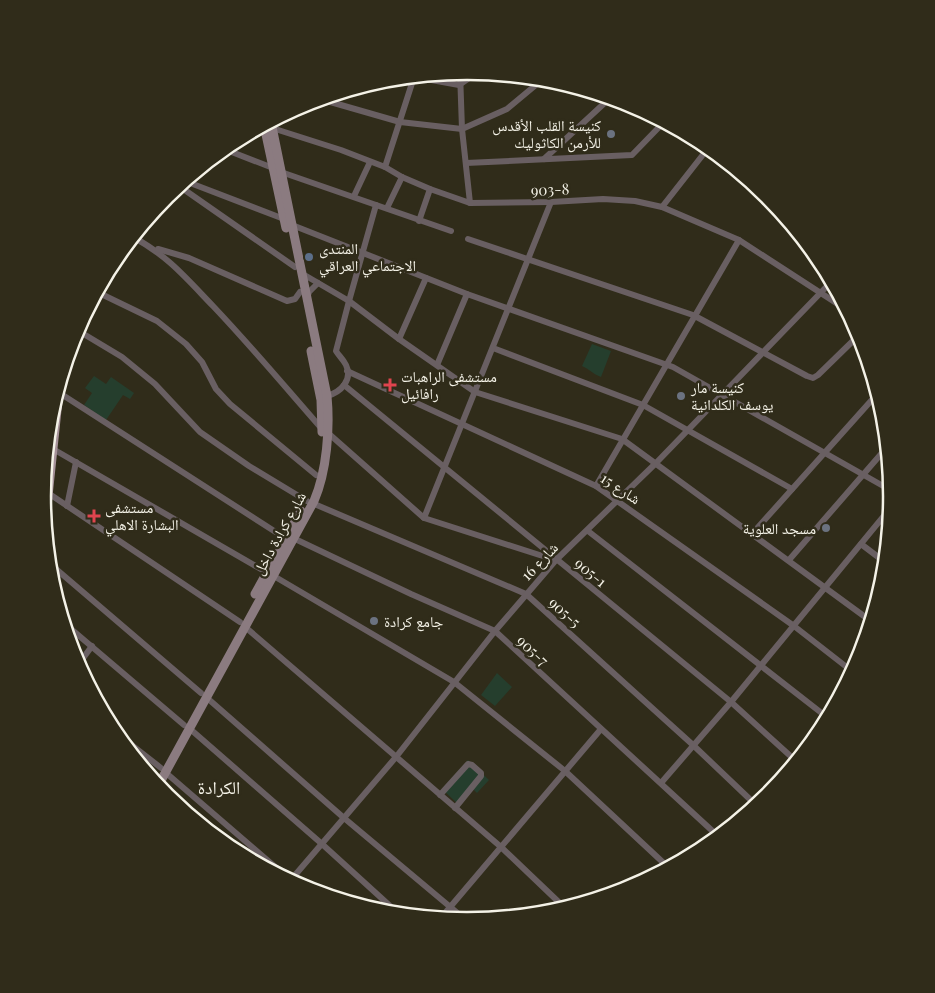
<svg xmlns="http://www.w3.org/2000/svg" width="935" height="993" font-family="'Playfair Display','Noto Naskh Arabic',serif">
<rect width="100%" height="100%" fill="#302c1a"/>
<g fill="#253e2d">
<path d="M592,344l19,7 -10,26c-8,-3 -12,-8 -19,-11z"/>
<path d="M94,376l12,8 5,-7 23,16 -4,6 -7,-4 -17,25 -22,-15 8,-12 -7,-5z"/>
<path d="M497,673l15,14 -17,19 -14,-11z"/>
<path d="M468,760l21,20 -12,13 -4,-4 -14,16 -17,-16z"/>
</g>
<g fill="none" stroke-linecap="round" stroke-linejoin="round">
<g stroke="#695f62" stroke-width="6">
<path d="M460,72l2,57 8,74"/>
<path d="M415,77l44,8 19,-13"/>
<path d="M320,99l80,23 62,7 45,-20 36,-30"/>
<path d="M272,128l69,22 44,17 17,10 28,12 40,14 81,-1 52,-3 32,2 27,6 77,33 108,70"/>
<path d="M708,147l74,66"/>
<path d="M224,149l49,19"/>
<path d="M544,159l66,-61"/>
<path d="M466,163l166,-8 32,-33"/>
<path d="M385,167l29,-90"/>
<path d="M281,172l170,59"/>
<path d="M185,181l99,38"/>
<path d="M179,186l116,81"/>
<path d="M354,196l16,-34"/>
<path d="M662,207l47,-60"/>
<path d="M387,208l15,-31"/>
<path d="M419,221l11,-32"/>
<path d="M292,225l175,69 206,73 219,124"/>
<path d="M133,237c35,19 53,41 80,69 38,40 73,82 109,123"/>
<path d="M468,239l225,76 114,61 6,2 5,-3 42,-41"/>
<path d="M158,249l31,9 98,43 8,-2 5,-7"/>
<path d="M301,273l48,28 50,38 76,53 147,47 250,183"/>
<path d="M97,292l60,29 29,23 16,18 14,27 14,15 86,71"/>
<path d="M307,298l2,-6 9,-9"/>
<path d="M77,330l45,27 33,27 45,48 49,34 58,35"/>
<path d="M399,339l27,-61"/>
<path d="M493,348l150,57 149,84"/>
<path d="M437,365l30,-71"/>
<path d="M347,371l249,115 198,140 59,46"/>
<path d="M344,385l387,317 66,60"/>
<path d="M58,392l227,146"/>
<path d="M327,396c14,-4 26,-16 19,-31 -3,-6 -7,-9 -10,-14l13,-50 27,-96"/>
<path d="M328,433l96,85 128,41"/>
<path d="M53,449l213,123"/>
<path d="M596,486l143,-246"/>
<path d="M48,493l192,129"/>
<path d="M312,503l214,91 167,151 64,61"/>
<path d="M67,506l9,-44"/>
<path d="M424,518l127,-316"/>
<path d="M588,531l240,187"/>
<path d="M752,534l126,-141"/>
<path d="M293,538l118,56 84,37 224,206"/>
<path d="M861,544l25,19"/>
<path d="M789,560l99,-114"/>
<path d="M49,563l152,130"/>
<path d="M272,575l182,107 111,89 104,97"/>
<path d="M64,623l120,102"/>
<path d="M244,626l257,221 65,62"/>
<path d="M78,665l14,-19"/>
<path d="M206,697l138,121 123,103"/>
<path d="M109,724l24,22 28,22"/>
<path d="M189,728l133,116 78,71"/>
<path d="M165,772l130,112"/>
<path d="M661,783l70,-81 161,-196"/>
<path d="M440,795l28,-31 4,1 9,8v3l-26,32"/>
<path d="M290,881l106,-124 99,-126 61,-71 100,-97 176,-182"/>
<path d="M440,919l161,-190"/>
</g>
<g stroke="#8b7b80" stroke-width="9">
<path d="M264,125l22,103"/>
<path d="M311,351l10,49 1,32"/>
<path d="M255,594l46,-83"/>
<path d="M158,786l156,-285c13,-30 16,-73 13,-105l-56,-274"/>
</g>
<path stroke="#a59198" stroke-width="10" d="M45,520l14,-134"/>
</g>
<g fill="#6b7280" stroke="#302c1a" stroke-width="2">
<circle cx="611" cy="134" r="5"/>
<circle cx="681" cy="396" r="5"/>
<circle cx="826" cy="528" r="5"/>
<circle cx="374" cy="621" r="5"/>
</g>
<circle fill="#5c6f8a" stroke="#302c1a" stroke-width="2" cx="309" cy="257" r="5"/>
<g fill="#e0444e" stroke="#302c1a" stroke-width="2">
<path d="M387.5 377.5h5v5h5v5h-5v5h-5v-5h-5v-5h5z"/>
<path d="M91.5 508.5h5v5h5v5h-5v5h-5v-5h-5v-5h5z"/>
</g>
<g text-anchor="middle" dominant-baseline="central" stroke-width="5" stroke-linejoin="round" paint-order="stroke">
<g font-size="15" fill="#f4f2e7" stroke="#302c1a" text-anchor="start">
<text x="601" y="125" text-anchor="end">كنيسة القلب الأقدس<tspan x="601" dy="17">للأرمن الكاثوليك</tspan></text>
<text x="319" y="248">المنتدى<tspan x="319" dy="17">الاجتماعي العراقي</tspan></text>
<text x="401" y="376">مستشفى الراهبات<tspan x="401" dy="17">رافائيل</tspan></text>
<text x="691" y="387">كنيسة مار<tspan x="691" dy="17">يوسف الكلدانية</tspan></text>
<text x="105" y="507">مستشفى<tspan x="105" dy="17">البشارة الاهلي</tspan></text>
<text x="816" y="528" text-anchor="end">مسجد العلوية</text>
<text x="384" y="621">جامع كرادة</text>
</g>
<g font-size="15" fill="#f4f2e7" stroke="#302c1a">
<text transform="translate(550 189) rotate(-2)">903-8</text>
<text transform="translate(621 488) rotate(33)">شارع 15</text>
<text transform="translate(279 533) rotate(-61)">شارع كرادة داخل</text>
<text transform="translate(539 561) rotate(-47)">شارع 16</text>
<text transform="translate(591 572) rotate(39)">905-1</text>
<text transform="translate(565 612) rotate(42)">905-5</text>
<text transform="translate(533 650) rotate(43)">905-7</text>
</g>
<g font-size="18" fill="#f4f2e7" stroke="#302c1a">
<text x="219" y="787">الكرادة</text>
</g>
</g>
<path d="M0 0H935V993H0ZM51 496a416 416 0 1 1 832 0a416 416 0 1 1-832 0Z" fill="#302c1a" fill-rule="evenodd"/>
<path fill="none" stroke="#f4f2e7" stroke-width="2.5" d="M51 496a416 416 0 1 1 832 0a416 416 0 1 1-832 0Z"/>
</svg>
